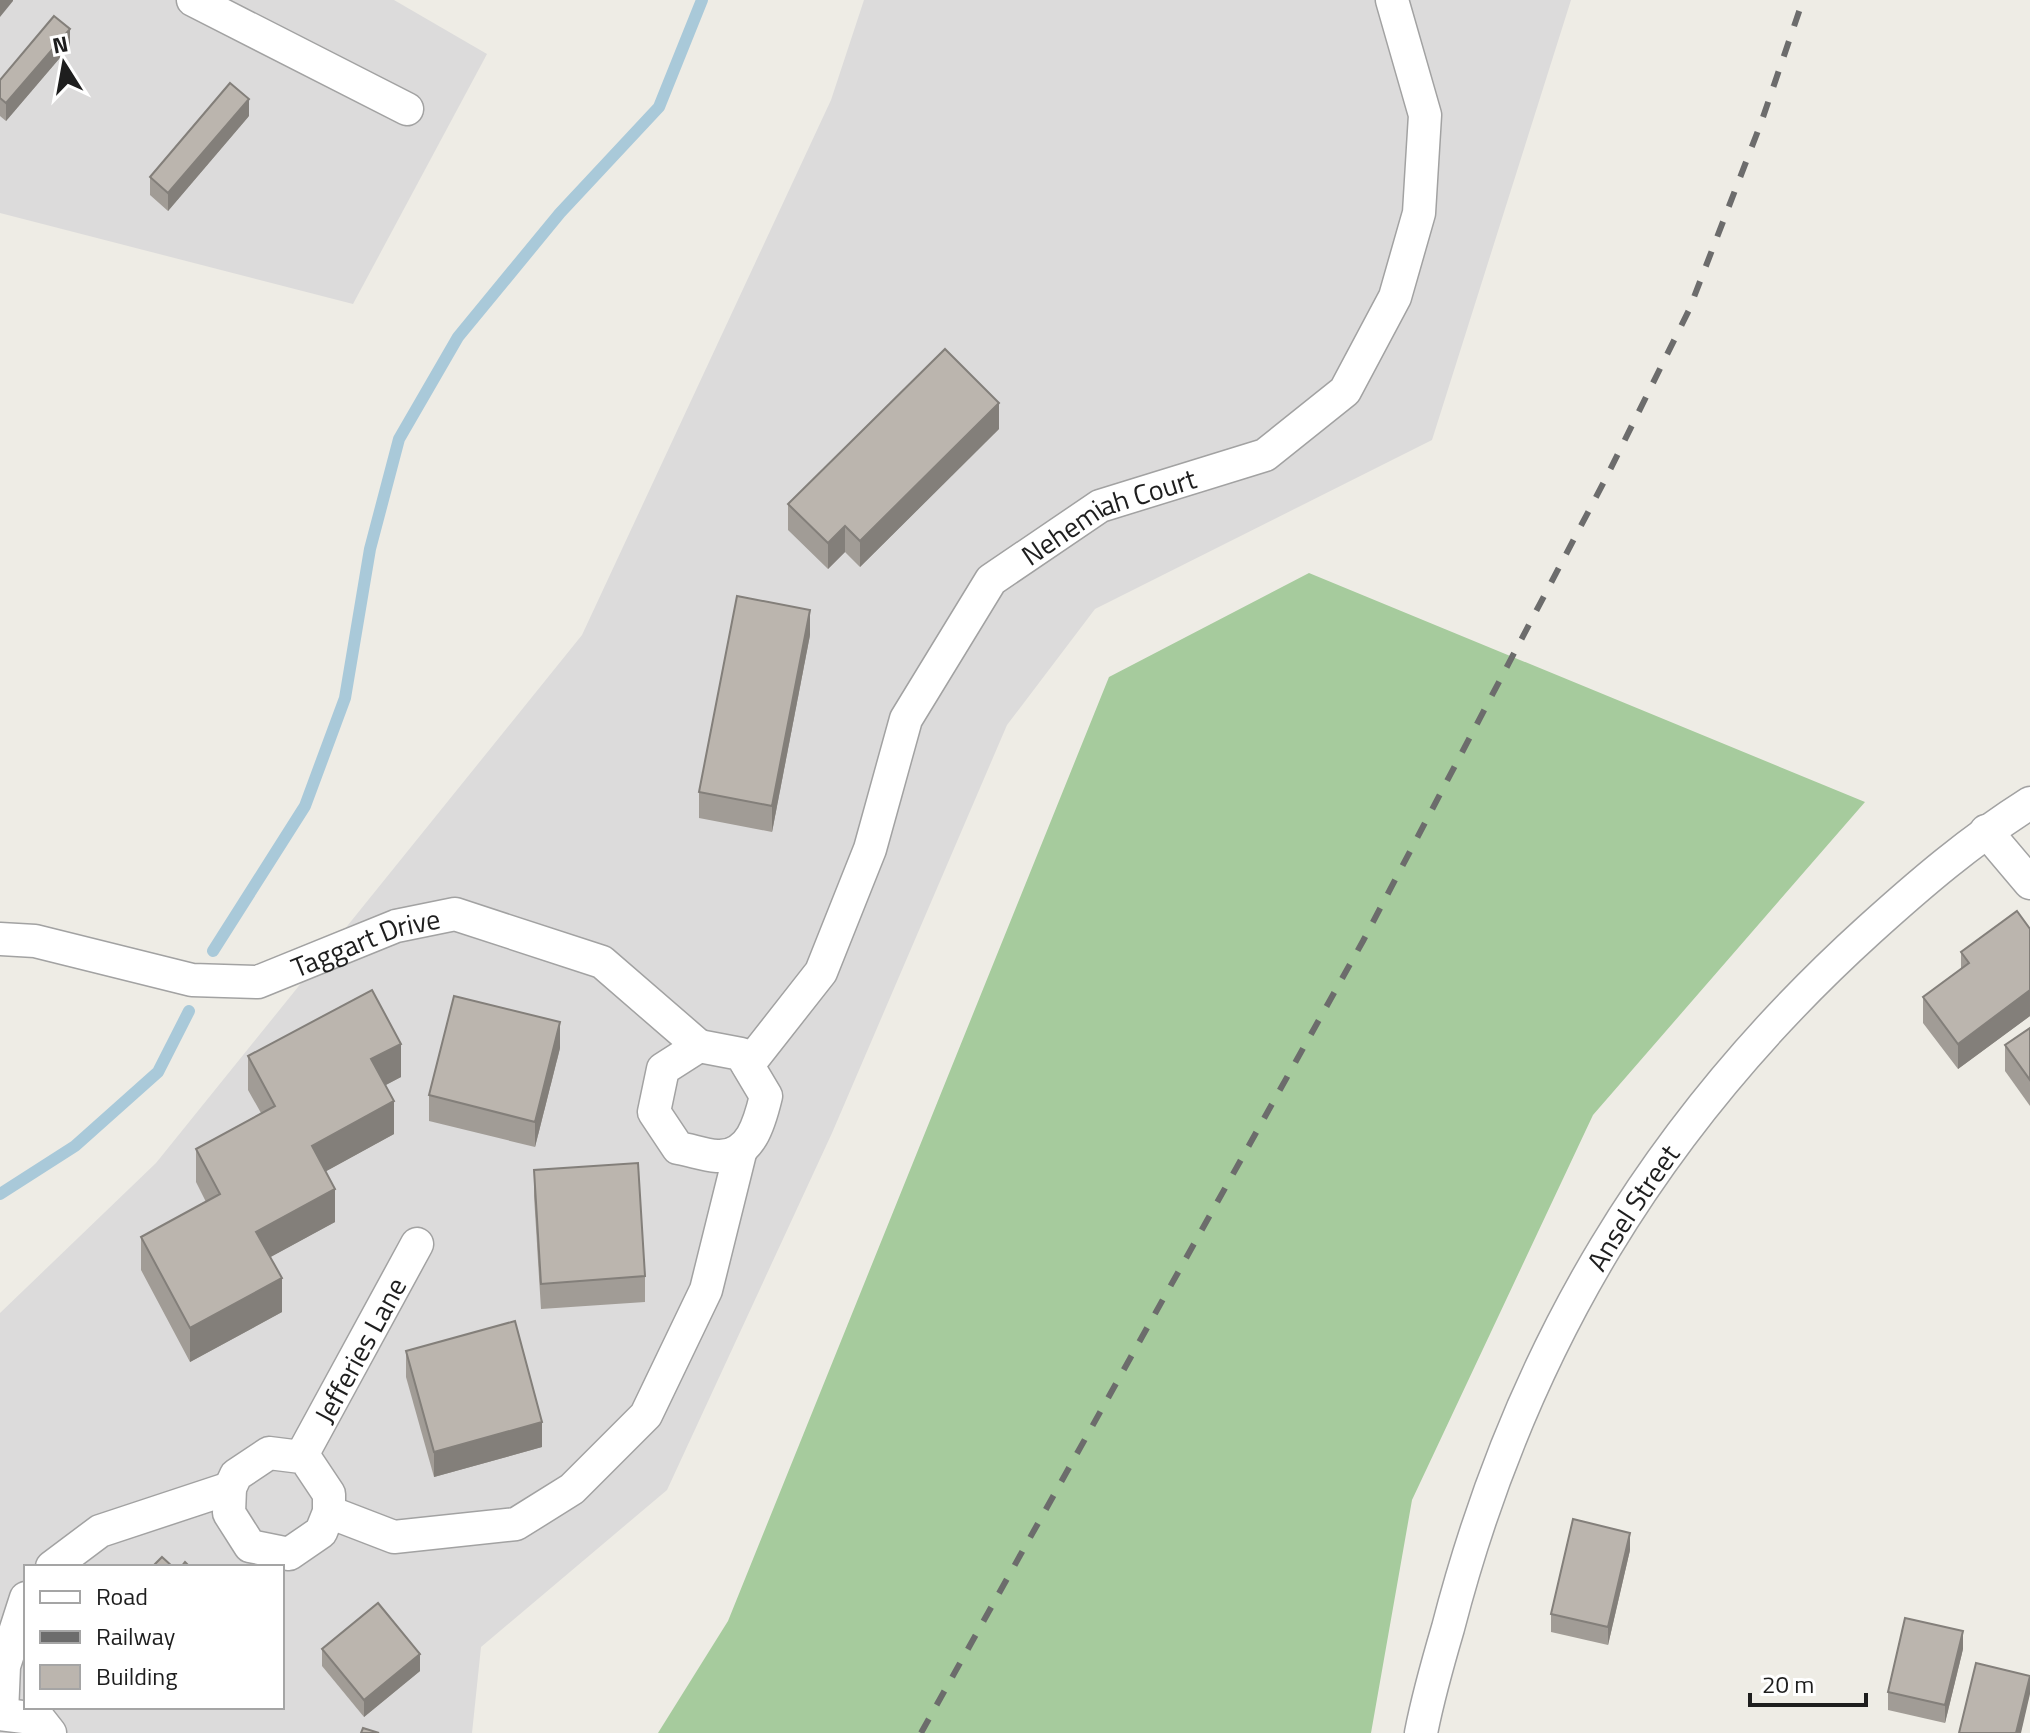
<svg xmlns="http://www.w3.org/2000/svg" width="2030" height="1733" font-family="'Titillium Web',sans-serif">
<rect width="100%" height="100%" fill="#eeece5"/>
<g fill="#dcdbdb" fill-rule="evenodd">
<path d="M0,0h394l93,54 -134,250 -353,-91z"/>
<path d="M864,0h707l-139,440 -337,169 -88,116 -175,408 -165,357 -186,157 -9,86h-472v-420l156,-150 426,-528 249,-535zM26,1567h256v140h-256z"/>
</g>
<path fill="#a6cb9d" d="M1309,573l556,229 -272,313 -181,385 -41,233h-713l70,-112 381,-944z"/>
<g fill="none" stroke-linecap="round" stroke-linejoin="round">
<g stroke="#a9c9d9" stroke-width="12">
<path d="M213,951l92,-145 40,-108 25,-149 29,-110 59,-102 102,-124 99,-106 43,-107"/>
<path d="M0,1194l75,-48 83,-74 31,-61"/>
</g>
<defs>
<g id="street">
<path d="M193,0l214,109"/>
<path d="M1986,831l44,52"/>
<path id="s1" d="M0,939l35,2 157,39 66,2 138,-56 59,-12 147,48 97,84"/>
<path d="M699,1046l42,8 25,42c-6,25 -15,62 -49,60 -13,-1 -26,-6 -39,-8l-24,-36 9,-43z"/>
<path id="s2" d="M748,1065l73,-93 49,-123 36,-130 85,-139 109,-74 165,-51 80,-64 50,-94 24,-84 6,-98 -33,-115"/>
<path d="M269,1453l32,4 6,4 22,33v18l-8,20 -32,22 -39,-8 -21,-33 1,-25 6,-13z"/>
<path id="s3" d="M301,1457l116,-213"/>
<path d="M329,1512l65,25 122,-13 56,-35 74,-74 60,-125 35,-141"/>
<path d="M52,1567l48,-36 130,-43"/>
<path d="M2,1713l2,-47 22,-68"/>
<path d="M0,1714l39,5 11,14"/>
<path id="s4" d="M1421,1733c7,-36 17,-71 27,-105 72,-279 208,-505 421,-698 52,-47 101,-89 161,-127"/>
</g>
</defs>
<use href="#street" stroke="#a2a2a2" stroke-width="35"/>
<use href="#street" stroke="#fff" stroke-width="32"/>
<path stroke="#6c6c6c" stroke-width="6" stroke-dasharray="16 16" stroke-linecap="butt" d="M921,1733l442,-792 243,-463 83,-168 72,-187 42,-123"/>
</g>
<g fill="#a19c96">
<path d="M70,46l-64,75 -6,-5v-36z"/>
<path d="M249,116l-81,95 -18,-16v-18z"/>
<path d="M999,429l-139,138 -15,-15 -17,17 -40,-39v-26z"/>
<path d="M810,635l-38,197 -73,-14v-26z"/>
<path d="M2030,929v87l-72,53 -35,-46v-26l38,-28v-17z"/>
<path d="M2030,1028v78l-25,-35v-26z"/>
<path d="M560,1048l-25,99 -106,-26v-26z"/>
<path d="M248,1056l153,21 -16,8 9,49 -68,37 9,51 -65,35 12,55 -92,50 -49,-92v-33l65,-35 -10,-20v-33l65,-36 -13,-23z"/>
<path d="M534,1170l111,106v26l-104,7 -7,-113z"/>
<path d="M406,1351l136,96 -108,30 -28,-100z"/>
<path d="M1630,1550l-22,95 -57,-13v-18z"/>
<path d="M322,1649l98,22 -56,46 -42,-51z"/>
<path d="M1963,1649l-18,74 -57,-13v-18z"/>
</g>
<g fill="#837f7a">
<path d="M0,0h13v1l-13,16z"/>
<path d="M70,29v17l-64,75v-18z"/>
<path d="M249,99v17l-81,95v-18z"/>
<path d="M999,403v26l-139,138v-26z"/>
<path d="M845,526v26l-17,17v-26z"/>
<path d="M810,610v25l-38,197v-26z"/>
<path d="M2030,990v26l-72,53v-25z"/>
<path d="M560,1022v26l-25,99v-25z"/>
<path d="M401,1044v33l-30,16v-34z"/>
<path d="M394,1101v33l-82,45v-33z"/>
<path d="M335,1189v33l-79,43v-33z"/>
<path d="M282,1278v34l-92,50v-34z"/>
<path d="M542,1422v25l-108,30v-25z"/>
<path d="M1630,1533v17l-22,95v-18z"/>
<path d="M1963,1631v18l-18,74v-18z"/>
<path d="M420,1654v17l-56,46v-17z"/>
<path d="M2030,1676v18l-9,39h-5z"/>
</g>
<g fill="#bbb5ae" stroke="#837f7a" stroke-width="2">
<path d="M54,16l16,13 -64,74 -6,-5v-18z"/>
<path d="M230,83l19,16 -81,94 -18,-16z"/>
<path d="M945,349l54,54 -139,138 -15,-15 -17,17 -40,-39z"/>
<path d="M737,596l73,14 -38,196 -73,-14z"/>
<path d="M2017,911l13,18v61l-72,54 -35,-47 46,-34 -8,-11z"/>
<path d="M372,990l29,54 -30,15 23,42 -82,45 23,43 -79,43 26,46 -92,50 -49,-91 79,-43 -24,-45 79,-43 -27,-50z"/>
<path d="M454,996l106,26 -25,100 -106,-27z"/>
<path d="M2030,1028v52l-25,-35z"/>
<path d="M638,1163l7,113 -104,8 -7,-114z"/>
<path d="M515,1321l27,101 -108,30 -28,-101z"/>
<path d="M1573,1519l57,14 -22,94 -57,-13z"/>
<path d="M162,1557l11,10h-21z"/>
<path d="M185,1562l5,5h-9z"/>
<path d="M378,1603l42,51 -56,46 -42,-51z"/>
<path d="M1905,1618l58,13 -18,74 -57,-13z"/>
<path d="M1976,1663l54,13 -14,57h-57z"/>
<path d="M363,1728l16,5h-18z"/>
</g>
<g text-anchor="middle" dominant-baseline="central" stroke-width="7" stroke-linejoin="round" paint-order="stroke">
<g font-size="28" fill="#1e1e1e" stroke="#fff">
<text stroke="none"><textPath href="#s2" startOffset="684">Nehemiah Court</textPath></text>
<text stroke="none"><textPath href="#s1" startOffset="378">Taggart Drive</textPath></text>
<text stroke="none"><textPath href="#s4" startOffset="570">Ansel Street</textPath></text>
<text stroke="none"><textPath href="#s3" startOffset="122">Jefferies Lane</textPath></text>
</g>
</g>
<rect x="24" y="1565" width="260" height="144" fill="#ffffff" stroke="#a5a5a5" stroke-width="2"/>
<rect x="40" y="1591" width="40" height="12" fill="#ffffff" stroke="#a5a5a5" stroke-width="2"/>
<text x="96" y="1605" font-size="24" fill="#1e1e1e">Road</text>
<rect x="40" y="1631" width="40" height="12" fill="#6c6c6c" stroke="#a5a5a5" stroke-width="2"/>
<text x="96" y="1645" font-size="24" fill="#1e1e1e">Railway</text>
<rect x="40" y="1665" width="40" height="24" fill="#bbb5ae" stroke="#a5a5a5" stroke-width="2"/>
<text x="96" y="1685" font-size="24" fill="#1e1e1e">Building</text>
<g transform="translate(64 64) rotate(349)" stroke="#ffffff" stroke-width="6" paint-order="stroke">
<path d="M0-6L14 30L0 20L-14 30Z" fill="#1e1e1e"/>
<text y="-12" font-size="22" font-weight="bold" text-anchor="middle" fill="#1e1e1e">N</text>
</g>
<path d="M1750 1693v12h116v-12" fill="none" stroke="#1e1e1e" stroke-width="4"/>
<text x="1762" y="1693" font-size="24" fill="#1e1e1e" stroke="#ffffff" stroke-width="6" paint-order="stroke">20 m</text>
</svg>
